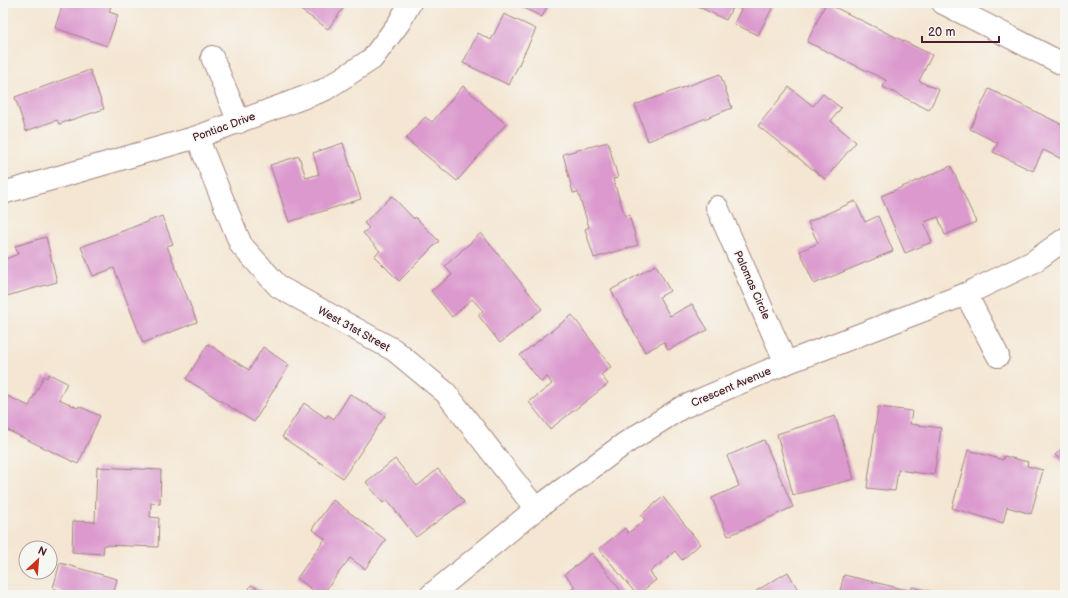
<svg xmlns="http://www.w3.org/2000/svg" width="1068" height="598" font-family="'Balsamiq Sans',sans-serif">
<rect width="100%" height="100%" fill="#f6f6f2"/>
<filter id="ink" filterUnits="userSpaceOnUse"><feTurbulence type="fractalNoise" baseFrequency=".025" numOctaves="2"/><feDisplacementMap in="SourceGraphic" scale="8" xChannelSelector="R" yChannelSelector="G"/><feConvolveMatrix kernelMatrix="1 2 1 2 8 2 1 2 1" color-interpolation-filters="sRGB"/></filter>
<filter id="wash" filterUnits="userSpaceOnUse"><feTurbulence type="fractalNoise" baseFrequency=".012" numOctaves="4" result="noise"/><feDisplacementMap in="SourceGraphic" scale="16" xChannelSelector="R" yChannelSelector="G"/><feGaussianBlur stdDeviation="0.9" result="paint"/><feColorMatrix in="noise" values="0 0 0 0 0 0 0 0 0 0 0 0 0 0 0 0 0 1.4 0 .05"/><feComposite in="paint" operator="in"/></filter>
<g filter="url(#wash)">
<rect width="100%" height="100%" fill="#f4e6d2"/>
<g id="blocks">
<g fill="#db99ce">
<path d="M63,3h49l-3,9 9,3 -11,31 -52,-18z"/>
<path d="M297,3h50l-19,26 -33,-23z"/>
<path d="M514,3h35l-7,14z"/>
<path d="M691,3h84l-17,32 -24,-11 7,-15 -8,-3 -7,14z"/>
<path d="M826,3l106,52 -13,26 20,9 -10,20 -46,-23 3,-7 -79,-38z"/>
<path d="M504,14l32,15 -27,56 -46,-22 15,-30 13,7z"/>
<path d="M90,70l14,39 -45,15 -2,-4 -31,11 -11,-34z"/>
<path d="M720,74l12,34 -84,33 -13,-36z"/>
<path d="M463,86l43,38 -49,57 -51,-42 19,-22 7,5z"/>
<path d="M789,87l24,19 10,-12 18,14 -10,13 25,21 -31,37 -67,-53z"/>
<path d="M989,89l76,37 -1,34 -21,-10 -10,21 -40,-19 5,-9 -28,-14z"/>
<path d="M608,142l10,36 -5,1 12,37 4,-1 9,30 -44,13 -9,-29 4,-2 -11,-35 -5,1 -10,-39z"/>
<path d="M343,143l18,56 -72,23 -19,-57 29,-9 7,22 13,-4 -6,-21z"/>
<path d="M951,166l25,56 -31,13 -7,-18 -14,5 8,20 -27,11 -24,-57z"/>
<path d="M392,196l22,23 1,-2 24,24 -40,40 -25,-25 6,-5 -17,-18 6,-5 -5,-5z"/>
<path d="M855,201l10,21 13,-6 15,35 -79,33 -14,-33 18,-8 -10,-21z"/>
<path d="M162,216l11,28 -6,2 30,76 -54,21 -29,-75 -21,8 -12,-29z"/>
<path d="M481,233l61,76 -42,34 -22,-28 5,-4 -11,-12 -20,18 -21,-26 21,-16 -7,-9z"/>
<path d="M46,237l11,45 -54,15v-37l15,-6 -3,-8z"/>
<path d="M656,265l14,26 -11,6 11,19 22,-12 16,26 -40,20 -4,-8 -19,10 -34,-62z"/>
<path d="M572,315l39,52 -10,8 7,9 -58,45 -21,-27 23,-18 -5,-7 -6,5 -21,-27z"/>
<path d="M208,344l41,26 14,-23 26,18 -35,57 -68,-43z"/>
<path d="M49,374l18,9 -8,16 19,9 1,-2 21,10 -22,48 -75,-36v-29l2,-4 24,11 15,-30 3,2z"/>
<path d="M350,394l35,22 -42,62 -61,-41 22,-34 22,15 2,-3 6,4z"/>
<path d="M878,407l34,4 -2,13 31,4 -7,47 -36,-5 -3,21 -28,-3z"/>
<path d="M835,416l19,63 -61,16 -16,-61z"/>
<path d="M764,440l29,67 -65,29 -16,-38 27,-12 -12,-30z"/>
<path d="M1065,445v20l-10,-10z"/>
<path d="M968,450l35,10 1,-4 24,6 -1,4 16,4 -12,44 -24,-7 -4,16 -51,-15z"/>
<path d="M395,459l22,27 21,-17 26,33 -48,35 -29,-37 -4,3 -17,-21z"/>
<path d="M97,467l64,3 -1,34 -9,-1 -1,14 9,1 -1,29 -54,-2 -1,9 -31,-2 1,-31 22,1z"/>
<path d="M663,497l37,47 -18,16 -7,-9 -25,21 6,8 -19,15 -38,-46 26,-21 3,5 17,-13 -4,-5z"/>
<path d="M333,500l53,40 -21,29 -15,-11 -28,37h-3l-22,-17 28,-39 -13,-10z"/>
<path d="M592,553l32,42h-59l10,-8 -10,-13z"/>
<path d="M60,563l57,16 -4,16h-51l1,-3 -10,-4z"/>
<path d="M788,572l13,23h-42l-3,-4z"/>
<path d="M844,575l67,16 1,-4 32,8h-105z"/>
<path d="M251,585l20,10h-25z"/>
</g>
</g>
</g>
<g filter="url(#ink)">
<use href="#blocks" fill-opacity="0" stroke="#9f827e" stroke-width="1"/>
<g fill="none" stroke-linecap="round" stroke-linejoin="round">
<defs>
<g id="street">
<path d="M943,3l122,62"/>
<path d="M212,57l27,65"/>
<path d="M197,137l44,108 38,42 115,63 52,43 90,116"/>
<path d="M3,193l194,-56 127,-47 48,-31 27,-36 11,-20"/>
<path d="M717,207l69,156"/>
<path d="M966,294l32,62"/>
<path d="M431,595l105,-86 88,-65 57,-36 105,-45 180,-69 67,-32 32,-23"/>
</g>
</defs>
<use href="#street" stroke="#9f827e" stroke-width="24"/>
<use href="#street" stroke="#fff" stroke-width="22"/>
</g>
</g>
<g text-anchor="middle" dominant-baseline="central" stroke-width="3" stroke-linejoin="round" paint-order="stroke">
<g font-size="11" fill="#4a1f2b" stroke="#f6f6f2">
<text transform="translate(224 127) rotate(-20)">Pontiac Drive</text>
<text transform="translate(752 285) rotate(66)">Palomas Circle</text>
<text transform="translate(354 329) rotate(29)">West 31st Street</text>
<text transform="translate(731 387) rotate(-23)">Crescent Avenue</text>
</g>
</g>
<rect width="1068" height="598" fill="none" stroke="#f6f6f2" stroke-width="16"/>
<g transform="translate(38 560) rotate(26)"><circle r="19" fill="#f6f6f2" stroke="#b1a0a2"/>
<path d="M0-3L7 15L0 10L-7 15Z" fill="#c8321e"/>
<text y="-6" font-size="11" font-weight="bold" text-anchor="middle" fill="#4a1f2b">N</text>
</g>
<path d="M922 36v6h77v-6" fill="none" stroke="#4a1f2b" stroke-width="2"/>
<text x="928" y="36" font-size="12" fill="#4a1f2b" stroke="#f6f6f2" stroke-width="3" paint-order="stroke">20 m</text>
</svg>
